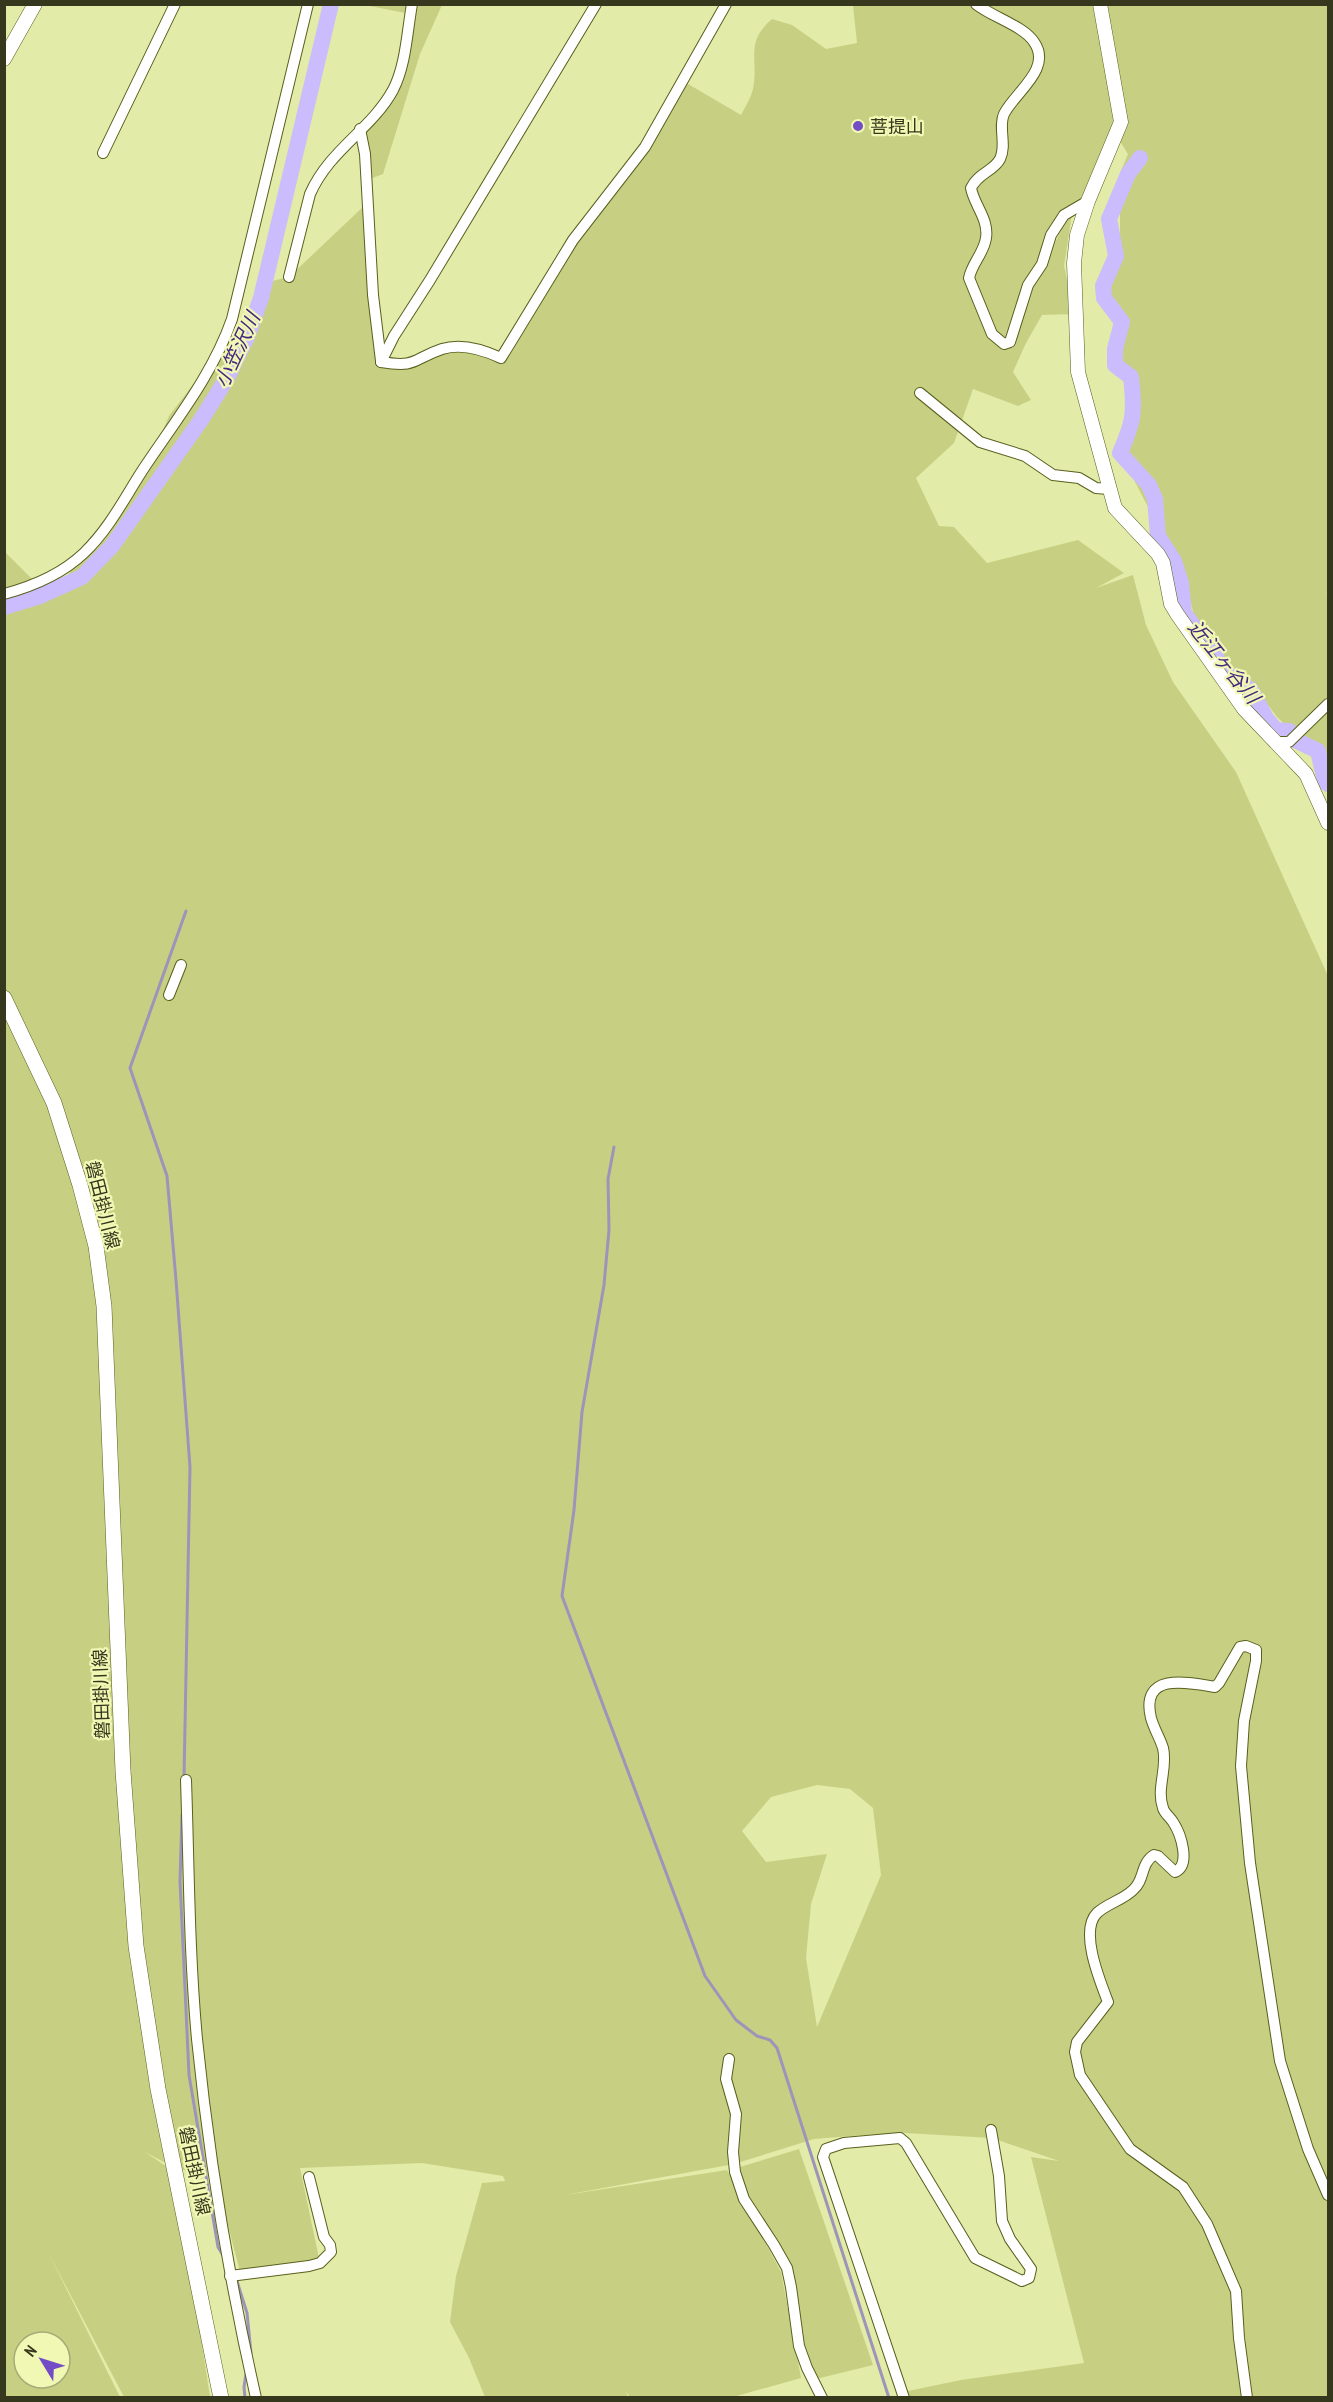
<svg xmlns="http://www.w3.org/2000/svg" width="1333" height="2402" font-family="'PT Sans Narrow','Noto Sans JP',sans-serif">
<rect width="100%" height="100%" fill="#e2eba8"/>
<g fill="#c7d082" fill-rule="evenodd">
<path d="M365,5h77l-22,49 -37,120 -16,6 -6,-47 32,-33 17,-86z"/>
<path d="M853,5h475v589l-2,-1 2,3v174l-7,-7 -20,-33 -5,5 -19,-18 -29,-39 -21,-13 -33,-49 -9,-38 -65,-125 19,-53 -24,-35 7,-43 -24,-27 22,-43v-79l8,-19 -12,-19 -27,63 -17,16 -8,52 11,48 -33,1 -16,28 -13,29 18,28 -13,6 -45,-17 -19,54 -38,35 23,48 15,1 33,36 91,-23 46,33 -28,15 37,-13 13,50 27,57 63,90 92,204v1421h-418l-2,-6 53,-11 123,-17 -53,-206 28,4 -67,-23 -87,-5 -41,2 -50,4 -80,25 -169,31 162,-25 54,102 20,106 -68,19h-103l-4,-5 2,5h-143l-16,-39 -19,-36 6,-46 26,-93 23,-2 -2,-5 -81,-13 -122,5 20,95 -79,12 -26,-98 -40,-9 -30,-16 31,21 34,224h-86l-75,-143 71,143h-115v-1845l26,26 27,9 41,-50 62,-102 8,-19 103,-135 17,-4 76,-72 16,157 28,3 46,-19 46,12 72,-118 72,-94 38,-65 58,34c4,-8 10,-17 12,-26 6,-30 -9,-46 19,-70l20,6 34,24 31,-6zM1067,219l-47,92h-6l37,-76zM817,1785l33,4 23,19 8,67 -64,152 -11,-69 5,-54 16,-50 -61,8 -24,-31 29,-34zM24,2342h36v36h-36z"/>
<path d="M799,2149l74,216 -61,15 -20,-87 -12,-37 -27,-41 -13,-48z"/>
</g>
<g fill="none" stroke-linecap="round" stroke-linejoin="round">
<g stroke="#9d94ba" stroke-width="3">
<path d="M614,1147l-6,32 1,51 -5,55 -22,127 -8,98 -12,86 143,380 31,44 21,16 13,4 7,8 112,350"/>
<path d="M184,1778l6,-311 -14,-187 -9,-104 -37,-108 56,-157"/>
<path d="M182,1815l-2,66 9,194 29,172 6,10"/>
<path d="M236,2278l11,35 4,40"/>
<path d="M245,2398l-1,-11 2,-13"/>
</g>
<g stroke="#cabcfd" stroke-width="16">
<path d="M1140,158l-12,16 -19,45 7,37 -13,30 1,12 18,24 -7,27v16l16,12c4,35 3,44 -11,76l29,32 6,14 3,37 16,25 7,22 3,30 43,60 24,17 15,28 10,12 13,1 6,9 23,11 7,30 3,3"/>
<path d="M4,607l36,-11 42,-19 30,-31 89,-126 26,-42 20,-41 14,-39 70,-294"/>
</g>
<defs>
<g id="minor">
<path d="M976,4c16,13 48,22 58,38 19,27 -20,51 -30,72 -6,13 3,31 -4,45 -6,12 -22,14 -29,29 3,17 18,31 15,50 -2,15 -14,25 -17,40l23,56 12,10 6,-2 18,-57 14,-21 9,-29 13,-20 24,-14"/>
<path d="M360,129l5,25 8,141 8,66"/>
<path d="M103,153l72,-149"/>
<path d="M289,277l21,-83c20,-45 61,-64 83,-104 13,-25 14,-58 19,-86"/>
<path d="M381,362c37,6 31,-3 61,-13 19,-6 42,1 59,9l72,-118 72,-93 81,-143"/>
<path d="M381,362l13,-26 36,-56 166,-276"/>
<path d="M920,393l60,49 45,14 28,19 26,3 17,10 13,1"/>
<path d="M4,594c30,-8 58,-20 80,-41 25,-24 40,-54 58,-82 33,-50 70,-95 90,-152l76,-315"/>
<path d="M1276,742h13l39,-38"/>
<path d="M169,995l12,-30"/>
<path d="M186,1780c3,86 3,173 11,259 12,120 32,240 59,359"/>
<path d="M729,2059l-3,20 10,35 -3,38 2,20 9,27 30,46 13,23 4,19 8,59 8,22 15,30"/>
<path d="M230,2276l79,-10 11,-3 11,-11 -1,-7 -6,-8 -15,-60"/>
<path d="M904,2398l-81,-241 3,-8 18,-6 56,-5 6,5 69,115 47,23 7,-3 2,-9 -21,-30 -8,-18 -3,-45 -8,-46"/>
<path d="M1247,2398l-8,-60 -3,-47 -29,-67 -24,-37 -53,-38 -50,-74 -5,-23 2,-10 31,-40c-8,-21 -29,-71 -11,-89 11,-10 26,-13 36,-23 12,-10 7,-26 21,-35l4,1 17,16c16,-7 6,-38 -2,-50 -3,-5 -9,-9 -10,-14 -7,-20 5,-40 0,-60 -3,-10 -9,-19 -12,-30 -11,-46 36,-36 64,-31l4,-4 21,-36 6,-1 10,4v11l-12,60 -3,45 9,97 30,198 28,88 20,46"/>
</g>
<g id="tertiary">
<path d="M1100,4l21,118 -33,79 -11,34 -3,28 4,109 37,136 43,46 5,9 8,41 6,10 67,95 62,65 22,49"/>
<path d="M4,59l31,-55"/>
</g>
<path id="secondary" d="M4,998l50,105 26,82 16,61 8,60 19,465 13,175 22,143 63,309"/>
</defs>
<use href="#minor" stroke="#5a5f1e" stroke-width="12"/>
<use href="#tertiary" stroke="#5a5f1e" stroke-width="15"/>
<use href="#secondary" stroke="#5a5f1e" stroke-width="16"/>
<use href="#minor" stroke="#fff" stroke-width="10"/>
<use href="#tertiary" stroke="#fff" stroke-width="14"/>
<use href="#secondary" stroke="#fff" stroke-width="15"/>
</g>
<circle fill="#744dc6" stroke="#f0f8b4" stroke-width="2" cx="858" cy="126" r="6"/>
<g text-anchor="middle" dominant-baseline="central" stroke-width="4.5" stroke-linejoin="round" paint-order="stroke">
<g font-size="18" fill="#35381d" stroke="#f0f8b4" text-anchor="start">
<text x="870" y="126">菩提山</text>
</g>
<g font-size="18" fill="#35381d" stroke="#f0f8b4">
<text transform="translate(103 1205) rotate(76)">磐田掛川線</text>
<text transform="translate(101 1694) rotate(-92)">磐田掛川線</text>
<text transform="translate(195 2171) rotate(78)">磐田掛川線</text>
</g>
<g font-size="20" font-style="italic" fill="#452680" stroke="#f0f8b4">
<text transform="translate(237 350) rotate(-65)">小笠沢川</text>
<text transform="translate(1224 662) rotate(51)">近江ヶ谷川</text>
</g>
</g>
<rect width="1333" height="2402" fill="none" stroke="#35381d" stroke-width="12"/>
<g transform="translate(42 2360) rotate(308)"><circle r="28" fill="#f0f8b4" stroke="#a5ab78" stroke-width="1.5"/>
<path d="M0-4.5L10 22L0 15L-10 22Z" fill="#744dc6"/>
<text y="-9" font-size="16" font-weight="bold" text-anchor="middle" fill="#35381d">N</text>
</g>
</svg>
